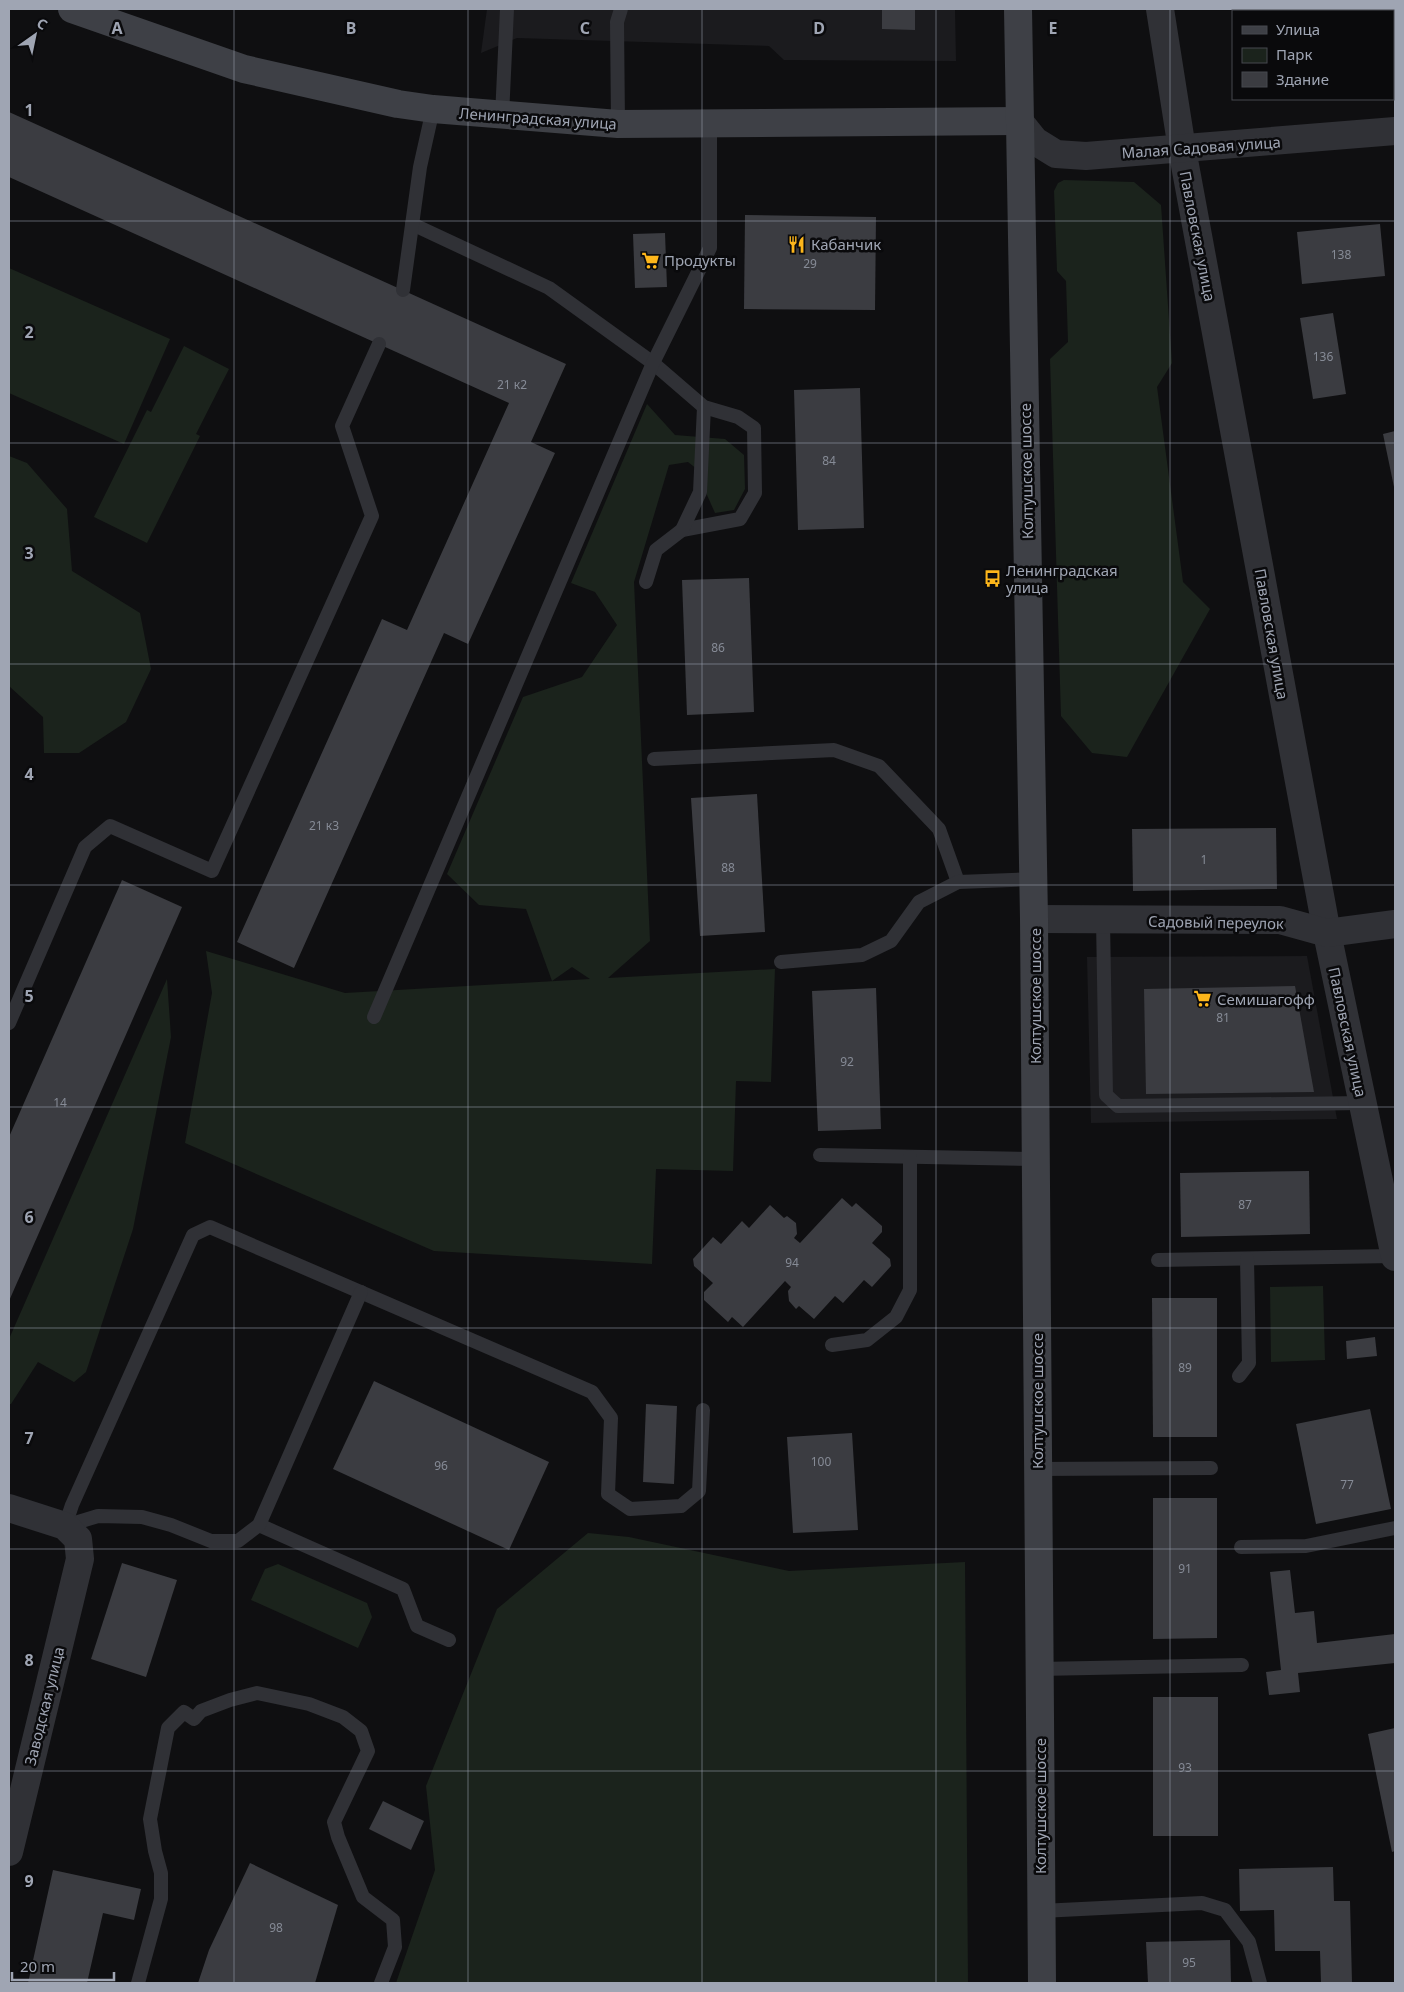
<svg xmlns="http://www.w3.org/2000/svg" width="1404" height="1992" font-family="'Noto Sans',sans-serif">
<rect width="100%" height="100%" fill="#0f0f11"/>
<g fill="#1b1b1e">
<path d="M487,9h468l1,52 -172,-1 -15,-14 -252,-8 -36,15z"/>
<path d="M1307,956l30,163 -246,4 -4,-166z"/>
</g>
<g fill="#1b231c">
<path d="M1064,180l70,2 27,23 11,158 -15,24 26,195 27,27 -83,148 -35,-4 -31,-37 -11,-357 18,-17 -2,-61 -9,-10 -3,-80 4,-8z"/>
<path d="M9,268l161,71 -46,105 -115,-51z"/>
<path d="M184,346l45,23 -33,65 4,2 -53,107 -53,-26 53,-107 4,2z"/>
<path d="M647,404l28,31 50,4 19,16 1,34 -11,21 -19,3 -8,-18v-18l-19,-15 -19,3 -35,117 16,359 -42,37 167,-9 -4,113 -35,-1 -3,90 -77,-2 -4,95 -218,-13 -249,-108 27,-150 -6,-42 139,42 245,-14 -18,-12 -20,14 -26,-72 -47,-4 -32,-31 76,-177 59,-20 35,-52 -22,-33 -24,-9z"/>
<path d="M9,456l18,7 40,46 5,62 68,42 11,56 -25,53 -47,31h-35l-1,-36 -34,-31z"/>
<path d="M167,979l4,58 -38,192 -47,143 -12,10 -36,-20 -27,42h-2v-65z"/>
<path d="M1323,1286l2,74 -54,2 -1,-75z"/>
<path d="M588,1533l41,4 160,34 176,-9 3,421h-572l39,-113 -9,-84 71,-177z"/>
<path d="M278,1564l89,39 5,14 -14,31 -107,-48 14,-31z"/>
</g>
<g fill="#3b3c41">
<path d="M882,9h33v21l-33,-1z"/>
<path d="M1334,9h61v30l-2,1v-29h-59z"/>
<path d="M9,112l557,252 -35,78 24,11 -87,191 -24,-11 -150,335 -57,-26 145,-323 25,11 102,-227 -500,-226z"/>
<path d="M745,215l131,2 -1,93 -131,-1z"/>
<path d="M1380,224l5,52 -83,8 -5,-52z"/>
<path d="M665,233l2,54 -32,1 -2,-54z"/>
<path d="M1333,313l13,81 -33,5 -13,-81z"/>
<path d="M860,388l4,140 -66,2 -4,-140z"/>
<path d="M1395,431v56h-1l-11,-53z"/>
<path d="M749,578l5,134 -67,3 -5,-135z"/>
<path d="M757,794l8,138 -65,4 -9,-138z"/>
<path d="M1276,828l1,61 -144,2 -1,-62z"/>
<path d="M122,880l60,27 -173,394v-164z"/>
<path d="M1295,986l19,106 -168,2 -2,-105z"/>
<path d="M876,988l5,141 -63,2 -6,-140z"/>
<path d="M1309,1171l1,63 -129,3 -1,-64z"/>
<path d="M842,1198l10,9 4,-4 26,23v6l-10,11 18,16 1,7 -19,21 -8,-7 -21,23 -8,-7 -21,23 -15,-13 -3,3 -7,-8 -1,-10 3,-4 -6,-6 -42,46 -11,-10 -4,5 -24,-22v-8l9,-9 -19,-17 -1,-7 20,-22 8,7 21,-23 7,7 21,-23 14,13 3,-2 9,7 1,11 -3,4 6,5z"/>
<path d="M1152,1298h65v139h-64z"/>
<path d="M1375,1337l2,19 -30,3 -1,-18z"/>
<path d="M374,1381l175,81 -40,88 -176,-81z"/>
<path d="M646,1404l31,2 -3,78 -31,-2z"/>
<path d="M1370,1409l21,100 -75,15 -20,-100z"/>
<path d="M852,1433l6,97 -65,3 -6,-96z"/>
<path d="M1153,1498h64v140l-64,1z"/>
<path d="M122,1563l55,17 -31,97 -55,-18z"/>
<path d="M1290,1570l5,43 19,-2 3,32 78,-9v29l-97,10 2,19 -31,3 -3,-23 15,-2 -11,-98z"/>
<rect x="1153" y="1697" width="65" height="139"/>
<path d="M1395,1728v123l-3,1 -24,-118z"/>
<path d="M383,1801l41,20 -13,29 -42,-21z"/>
<path d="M250,1863l88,42 -23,78h-117l11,-33z"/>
<path d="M1333,1867l1,34h16l2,82h-31l-1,-32h-45l-1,-41 -34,1 -1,-42z"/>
<path d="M53,1870l88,19 -7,31 -31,-7 -16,70h-59z"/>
<path d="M1230,1940l1,43h-83l-2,-41z"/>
</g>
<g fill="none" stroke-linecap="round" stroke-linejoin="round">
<g stroke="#303136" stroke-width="14">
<path d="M502,116l5,-107"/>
<path d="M618,124l-1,-102 4,-13"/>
<path d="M412,224l137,64 104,75 51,44 34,10 16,11 1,65 -15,26 -58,11"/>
<path d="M403,290l17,-123 13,-58"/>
<path d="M646,582l10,-32 26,-20 18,-38 4,-85"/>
<path d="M654,759l180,-9 45,16 60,63 19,53"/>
<path d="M1103,920l3,175 12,11 245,-3"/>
<path d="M781,962l81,-7 29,-14 28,-39 39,-20 76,-3"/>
<path d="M374,1017l279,-654 57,-115v-124"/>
<path d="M9,1023l76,-176 25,-21 102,45 160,-355 -30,-90 37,-82"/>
<path d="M820,1155l216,4"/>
<path d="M1158,1260l237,-4"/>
<path d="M832,1345l35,-5 29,-23 14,-27v-133"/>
<path d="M1239,1376l10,-13 -2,-104"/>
<path d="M1037,1469l174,-1"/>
<path d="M259,1525l144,64 14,37 32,14"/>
<path d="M65,1526l7,-21 121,-270 17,-8 382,165 19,26 -3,76 22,15 51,-3 18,-15 4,-81"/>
<path d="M65,1526l33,-10 44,1 29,8 40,16h27l21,-16 102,-233"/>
<path d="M1241,1547l65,-1 89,-18"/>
<path d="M1039,1669l203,-4"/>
<path d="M1041,1911l161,-8 23,7 24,32 11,41"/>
<path d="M138,1983l23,-84v-26l-6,-22 -5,-32 18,-91 16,-16 10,7 7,-8 29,-11 27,-7 52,11 34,13 18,14 7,20 -34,71 4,15 25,60 30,23 2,27 -14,36"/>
</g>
<g stroke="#303136" stroke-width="28">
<path d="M1160,9l22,140 145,784 68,324"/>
<path d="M1019,121l16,20 21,13 30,2 309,-25"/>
<path d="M1034,919l246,1 47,13 68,-9"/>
<path d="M9,1508l56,18 13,13 2,20 -71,293"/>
</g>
<g stroke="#3e4046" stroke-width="28">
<path d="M72,9l172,60 154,35 35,5 185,15 401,-3"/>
<path d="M1018,9l16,910 8,1064"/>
</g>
</g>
<path fill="none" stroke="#9fa5b3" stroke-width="1" stroke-opacity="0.55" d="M234,9v1974M468,9v1974M702,9v1974M936,9v1974M1170,9v1974M9,221h1386M9,443h1386M9,664h1386M9,885h1386M9,1107h1386M9,1328h1386M9,1549h1386M9,1771h1386"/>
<defs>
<symbol id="restaurant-bare" viewBox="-9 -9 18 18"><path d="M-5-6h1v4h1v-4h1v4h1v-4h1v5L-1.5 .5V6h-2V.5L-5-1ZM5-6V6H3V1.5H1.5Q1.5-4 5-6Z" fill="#fdb61b" stroke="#0a0a0c" stroke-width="2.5" paint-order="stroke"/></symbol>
<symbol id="supermarket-bare" viewBox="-9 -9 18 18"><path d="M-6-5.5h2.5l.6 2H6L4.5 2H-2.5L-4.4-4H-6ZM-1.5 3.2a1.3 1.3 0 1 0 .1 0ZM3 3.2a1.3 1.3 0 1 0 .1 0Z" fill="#fdb61b" stroke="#0a0a0c" stroke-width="2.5" paint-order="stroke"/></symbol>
<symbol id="bus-bare" viewBox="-9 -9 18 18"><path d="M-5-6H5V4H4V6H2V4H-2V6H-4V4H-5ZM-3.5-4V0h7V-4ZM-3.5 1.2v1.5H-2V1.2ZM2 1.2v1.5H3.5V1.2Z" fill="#fdb61b" stroke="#0a0a0c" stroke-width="2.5" paint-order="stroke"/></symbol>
</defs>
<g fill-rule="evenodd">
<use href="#restaurant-bare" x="784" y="232" width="25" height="25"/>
<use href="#supermarket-bare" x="638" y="248" width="25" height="25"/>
<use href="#bus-bare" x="980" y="566" width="25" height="25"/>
<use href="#supermarket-bare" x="1190" y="986" width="25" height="25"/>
</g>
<g text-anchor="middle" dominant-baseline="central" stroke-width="5" stroke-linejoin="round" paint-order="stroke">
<g font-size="12" fill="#868b96">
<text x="1341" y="254">138</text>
<text x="810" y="263">29</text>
<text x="1323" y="356">136</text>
<text x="512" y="384">21 к2</text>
<text x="829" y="460">84</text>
<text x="718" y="647">86</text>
<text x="324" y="825">21 к3</text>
<text x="1204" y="859">1</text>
<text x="728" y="867">88</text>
<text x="1223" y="1017">81</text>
<text x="847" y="1061">92</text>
<text x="60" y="1102">14</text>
<text x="1245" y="1204">87</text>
<text x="792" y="1262">94</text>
<text x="1185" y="1367">89</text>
<text x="821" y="1461">100</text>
<text x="441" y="1465">96</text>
<text x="1347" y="1484">77</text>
<text x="1185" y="1568">91</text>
<text x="1185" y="1767">93</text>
<text x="276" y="1927">98</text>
<text x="1189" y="1962">95</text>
</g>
<g font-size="15" fill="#9fa5b3" stroke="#0a0a0c">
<text transform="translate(538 118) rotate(4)">Ленинградская улица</text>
<text transform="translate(1201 147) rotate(-4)">Малая Садовая улица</text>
<text transform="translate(1198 236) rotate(79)">Павловская улица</text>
<text transform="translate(1026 471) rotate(-91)">Колтушское шоссе</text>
<text transform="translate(1272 634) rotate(80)">Павловская улица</text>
<text transform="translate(1216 922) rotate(1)">Садовый переулок</text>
<text transform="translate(1035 996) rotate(-90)">Колтушское шоссе</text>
<text transform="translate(1348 1032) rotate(78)">Павловская улица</text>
<text transform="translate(1037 1401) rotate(-90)">Колтушское шоссе</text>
<text transform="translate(44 1706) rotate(-76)">Заводская улица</text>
<text transform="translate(1040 1806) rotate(-90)">Колтушское шоссе</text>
</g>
<g font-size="15" fill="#9fa5b3" stroke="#0a0a0c" text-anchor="start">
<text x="811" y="244">Кабанчик</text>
<text x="664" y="260">Продукты</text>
<text x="1006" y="570">Ленинградская<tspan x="1006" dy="17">улица</tspan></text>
<text x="1217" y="999">Семишагофф</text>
</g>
</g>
<g font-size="16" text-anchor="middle" font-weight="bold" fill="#9fa5b3" stroke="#0a0a0c" stroke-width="5" stroke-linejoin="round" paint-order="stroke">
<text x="117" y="34">A</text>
<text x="351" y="34">B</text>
<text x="585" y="34">C</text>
<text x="819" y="34">D</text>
<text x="1053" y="34">E</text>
<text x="29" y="116">1</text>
<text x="29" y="338">2</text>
<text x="29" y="559">3</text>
<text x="29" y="780">4</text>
<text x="29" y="1002">5</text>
<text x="29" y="1223">6</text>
<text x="29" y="1444">7</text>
<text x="29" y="1666">8</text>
<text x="29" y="1887">9</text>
</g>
<rect width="1404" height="1992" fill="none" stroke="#9fa5b3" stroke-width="20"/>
<rect x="1232" y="10" width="162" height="90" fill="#0a0a0c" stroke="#46484f"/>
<rect x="1242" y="26" width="25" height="8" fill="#3e4046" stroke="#46484f"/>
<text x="1276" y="35" font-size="15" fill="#9fa5b3">Улица</text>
<rect x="1242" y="48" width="25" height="15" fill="#1b231c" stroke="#46484f"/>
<text x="1276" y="60" font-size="15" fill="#9fa5b3">Парк</text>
<rect x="1242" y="72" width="25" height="15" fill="#3b3c41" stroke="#46484f"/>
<text x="1276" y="85" font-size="15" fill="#9fa5b3">Здание</text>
<g transform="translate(35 35) rotate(33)" stroke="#0a0a0c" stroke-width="4" paint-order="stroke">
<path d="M0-4L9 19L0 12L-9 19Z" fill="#9fa5b3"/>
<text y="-8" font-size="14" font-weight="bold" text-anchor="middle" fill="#9fa5b3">С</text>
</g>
<path d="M12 1972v8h102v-8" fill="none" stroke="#9fa5b3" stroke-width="2.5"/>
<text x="20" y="1972" font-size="15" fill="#9fa5b3" stroke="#0a0a0c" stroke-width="4" paint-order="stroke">20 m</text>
</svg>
